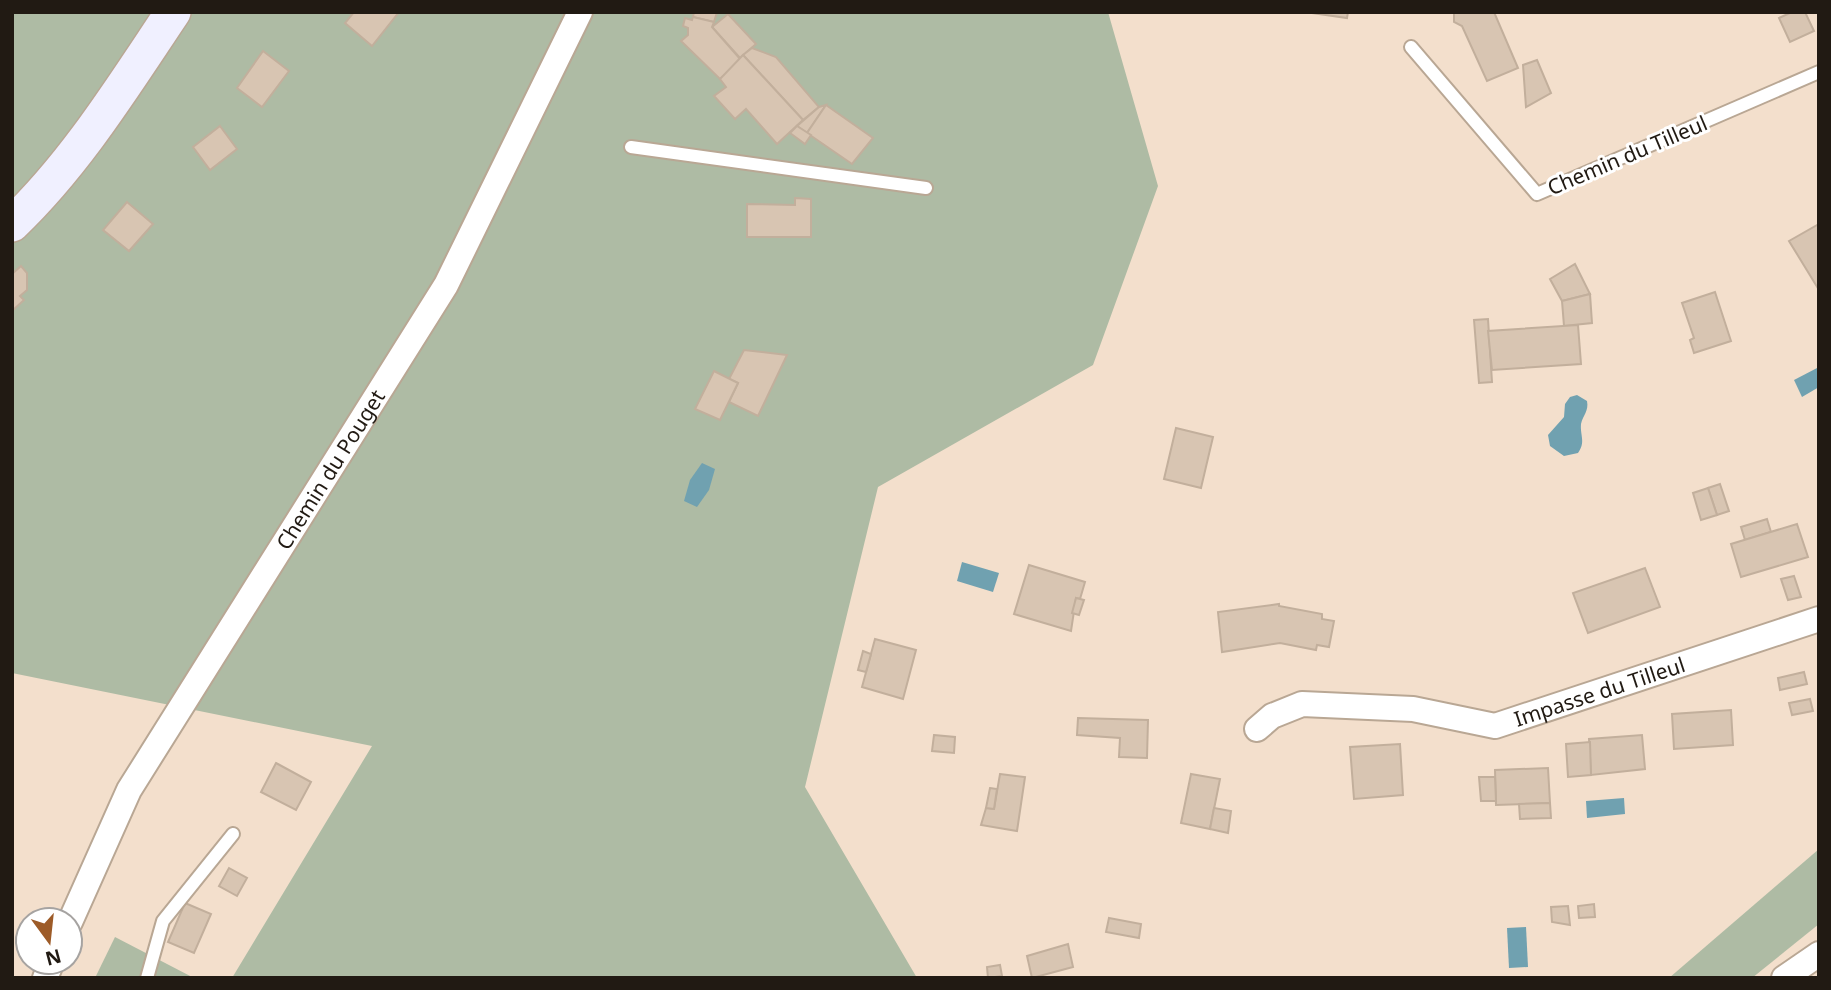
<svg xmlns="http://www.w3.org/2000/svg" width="1831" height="990" font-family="'Noto Sans',sans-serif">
<rect width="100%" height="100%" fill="#f3dfcc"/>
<g fill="#aebba4">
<path d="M12,12h1096l50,174 -65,179 -215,122 -73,300 112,191h-685l140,-232 -360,-73z"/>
<path d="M1819,849v75l-67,54h-83z"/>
<path d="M115,937l79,41h-99z"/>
</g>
<g fill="#70a1b0">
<path d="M1819,367v20l-17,10 -8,-17z"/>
<path d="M1577,395l10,6c2,10 -4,14 -6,23 -1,12 5,18 -3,29l-14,3 -14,-10 -2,-11 16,-18 1,-13 5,-7z"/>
<path d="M702,463l13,6 -6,21 -12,17 -13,-6 6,-21z"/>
<path d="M962,562l37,11 -6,19 -36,-11z"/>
<path d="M1624,798l1,16 -38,4 -1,-17z"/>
<path d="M1526,927l2,40 -19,1 -2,-40z"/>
</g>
<g fill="#d8c5b2" stroke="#c2af9c" stroke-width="2">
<path d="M354,12h45l-27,34 -27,-23z"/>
<path d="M694,12h23l-3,10 -21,-5z"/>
<path d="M1305,12h43l-1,6z"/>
<path d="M1454,12h40l24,56 -31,13 -25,-55 -8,-4z"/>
<path d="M1792,12h13l9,19 -24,11 -11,-24z"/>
<path d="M728,14l28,30 -16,14 -28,-31z"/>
<path d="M693,17l21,5 -2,5 29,33 -21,19 -39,-38 7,-6v-7l-5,-2 2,-8 7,2z"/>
<path d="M752,48l24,9 43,50 -16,13 -60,-65z"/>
<path d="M263,51l26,20 -27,36 -25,-19z"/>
<path d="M743,55l60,65 -26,24 -31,-35 -11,10 -21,-23 12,-9 -6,-8z"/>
<path d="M1537,60l14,33 -25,14 -3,-42z"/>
<path d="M826,105l-19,28 -10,-7 22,-19z"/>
<path d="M826,105l47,33 -21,26 -45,-31z"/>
<path d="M220,126l17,23 -27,21 -17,-23z"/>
<path d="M797,126l14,9 -6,9 -15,-11z"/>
<path d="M795,198l16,1v38h-64v-33l48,1z"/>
<path d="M127,202l26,22 -24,27 -26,-21z"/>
<path d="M1819,224v66l-30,-49z"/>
<path d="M1575,264l15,30 -28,7 -12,-22z"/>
<path d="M21,266l6,7v17l-7,6 4,4 -12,11v-37z"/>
<path d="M1715,292l16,49 -37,12 -4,-13 4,-2 -12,-35z"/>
<path d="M1590,294l2,29 -28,3 -2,-25z"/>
<path d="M1488,319l4,63 -13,1 -5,-63z"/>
<path d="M1578,325l3,39 -89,6 -4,-39z"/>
<path d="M744,350l43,5 -29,61 -29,-14 9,-19 -9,-4z"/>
<path d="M714,371l24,12 -18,37 -25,-11z"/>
<path d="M1176,428l37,9 -12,51 -37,-9z"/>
<path d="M1720,484l9,27 -12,4 -9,-27z"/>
<path d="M1708,488l9,27 -16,5 -8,-27z"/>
<path d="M1767,519l4,13 -26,8 -4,-13z"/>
<path d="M1797,524l11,33 -67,20 -10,-33z"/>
<path d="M1029,565l56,17 -5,17 -4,-1 -5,33 -57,-17z"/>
<path d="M1645,568l15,39 -72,26 -15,-40z"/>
<path d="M1794,576l7,21 -13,3 -7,-21z"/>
<path d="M1076,598l8,2 -5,15 -7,-2z"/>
<path d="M1279,604v2l43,8v5l12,2 -5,26 -12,-2 -1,5 -36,-7 -58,9 -4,-40z"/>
<path d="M875,639l41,11 -13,49 -41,-12z"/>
<path d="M863,651l8,3 -5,18 -8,-2z"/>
<path d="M1804,672l3,12 -27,6 -2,-12z"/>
<path d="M1810,699l3,12 -21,4 -3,-12z"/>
<path d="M1731,710l2,35 -59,4 -2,-35z"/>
<path d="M1078,718l70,2 -1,38 -28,-1 1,-19 -43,-3z"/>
<path d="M934,735l21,2 -1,16 -22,-2z"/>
<path d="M1642,735l3,34 -54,6 -2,-36z"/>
<path d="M1590,742l1,33 -23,2 -2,-33z"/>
<path d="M1400,744l3,51 -49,4 -4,-52z"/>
<path d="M276,763l35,19 -15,28 -35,-18z"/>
<path d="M1548,768l2,35 -54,2 -1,-35z"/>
<path d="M1000,774l25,3 -8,54 -36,-6 5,-17 8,1z"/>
<path d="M1191,774l29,5 -10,50 -29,-6z"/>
<path d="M1479,777h16l1,24h-15z"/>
<path d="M990,788l7,1 -3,20 -8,-1z"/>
<path d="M1550,803l1,15 -31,1 -1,-15z"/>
<path d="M1214,808l17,3 -3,22 -18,-4z"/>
<path d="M229,868l18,10 -10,18 -18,-10z"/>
<path d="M185,903l26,11 -17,39 -26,-11z"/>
<path d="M1594,904l1,13 -16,1 -1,-12z"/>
<path d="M1568,906l2,19 -18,-3 -1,-15z"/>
<path d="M1109,918l32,6 -2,14 -33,-6z"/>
<path d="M1068,944l5,23 -41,11 -5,-22z"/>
<path d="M1000,965l2,11 -14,2 -1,-11z"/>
</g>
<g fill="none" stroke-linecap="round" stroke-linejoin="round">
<defs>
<g id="lane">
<path d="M1411,47l126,147 282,-122"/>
<path d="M631,147l295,41"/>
<path d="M147,978l16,-57 70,-87"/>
</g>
<g id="street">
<path id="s1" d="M1257,729l15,-13 30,-12 111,5 82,17 324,-107"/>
<path id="s2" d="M70,922l59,-132 317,-505 134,-273"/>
<path d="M45,978l7,-16"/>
<path d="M1784,978l35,-24"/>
</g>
<path id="secondary" d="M12,224c64,-61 112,-139 161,-212"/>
</defs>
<use href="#lane" stroke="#b9a794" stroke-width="16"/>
<use href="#street" stroke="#b9a794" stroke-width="28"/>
<use href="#secondary" stroke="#b9a794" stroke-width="38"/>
<use href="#lane" stroke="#fff" stroke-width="12"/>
<use href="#street" stroke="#fff" stroke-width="24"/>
<use href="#secondary" stroke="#f0f0ff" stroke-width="35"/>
</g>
<g text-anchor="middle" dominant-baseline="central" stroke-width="6" stroke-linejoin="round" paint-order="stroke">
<g font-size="21" fill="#211a13" stroke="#fff">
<text transform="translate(1627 155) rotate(-23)">Chemin du Tilleul</text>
<text stroke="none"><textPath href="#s2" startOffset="523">Chemin du Pouget</textPath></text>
<text stroke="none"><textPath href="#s1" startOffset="357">Impasse du Tilleul</textPath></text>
</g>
</g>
<rect width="1831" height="990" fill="none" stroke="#211a13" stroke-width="28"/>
<g transform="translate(49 941) rotate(165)"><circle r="33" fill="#ffffff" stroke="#a6a3a1" stroke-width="2"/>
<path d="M0-5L12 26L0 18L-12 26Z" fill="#9d5b28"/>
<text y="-10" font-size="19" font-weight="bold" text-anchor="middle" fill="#211a13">N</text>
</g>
</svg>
